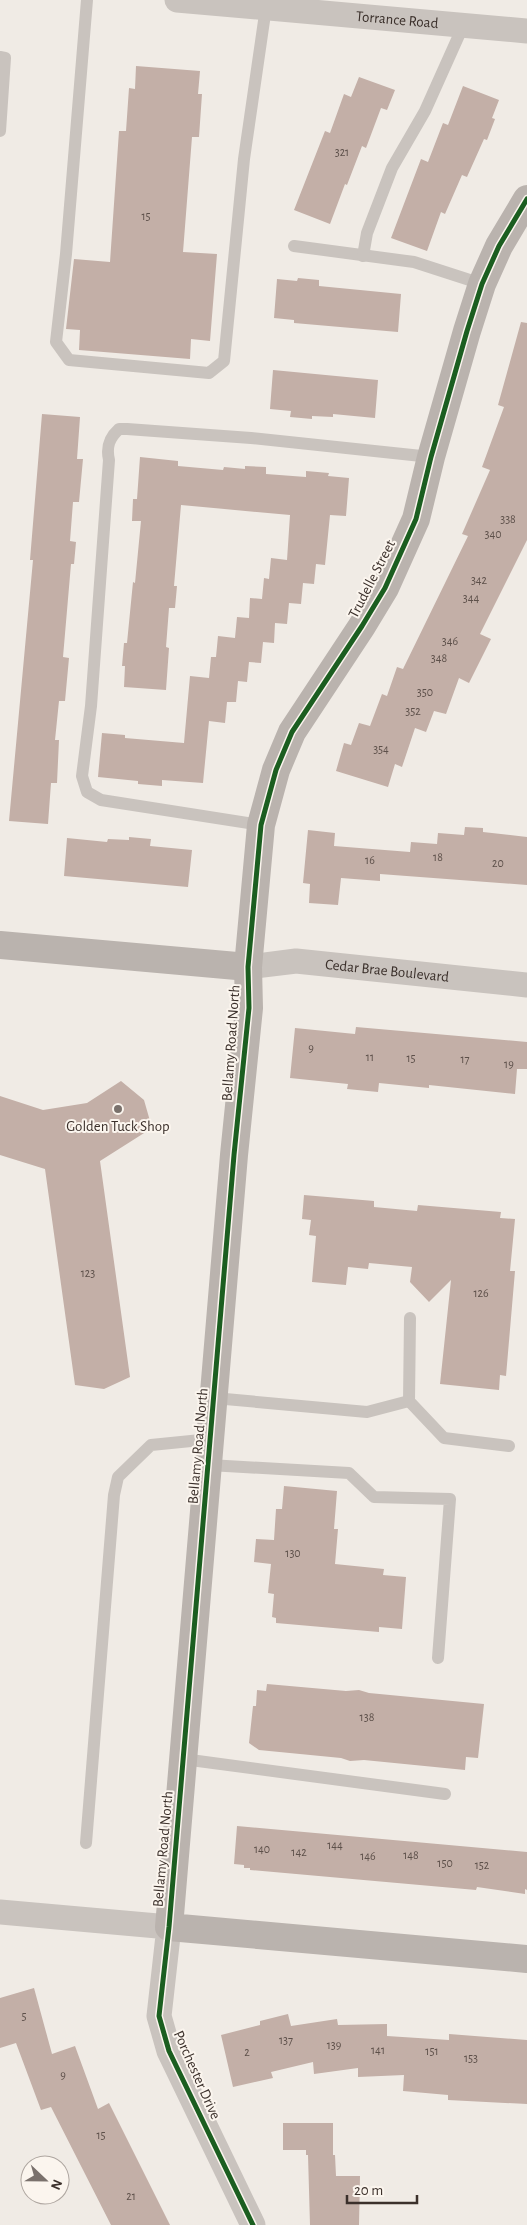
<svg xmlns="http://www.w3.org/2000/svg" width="527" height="2225" font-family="'Alegreya Sans',sans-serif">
<rect width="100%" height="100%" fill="#f0ebe5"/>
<g fill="#c3afa7">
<path d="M136,66l64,5 -2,23h4l-3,43h-7l-9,115 34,2 -7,87 -19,-2 -1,20 -111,-9 1,-20 -14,-1 8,-70 36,3 9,-131h7l3,-43 6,1z"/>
<path d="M359,77l36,13 -8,20 -6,-2 -15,40 -4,-2 -15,39 -2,-1 -15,40 -36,-14 31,-79 5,2 14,-39 7,3z"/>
<path d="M463,86l36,14 -7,18 3,1 -8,21 -3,-1 -17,38 -5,-2 -17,39 -4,-2 -14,39 -36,-13 30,-79 7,3 15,-39 5,2z"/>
<path d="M298,278l21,2v6l82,8 -3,38 -104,-9v-3l-20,-2 3,-39 20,2z"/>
<path d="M521,322l6,1v217l-47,94 11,5 -22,44 -10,-5 -13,36 -12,-3 -8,21 -11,-4 -13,39 -7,-3 -7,23 -52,-16 8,-28 7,2 8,-22 11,3 12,-32 5,2 10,-29 6,2 65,-133 -6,-2 28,-64 -8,-3 22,-60 -6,-2z"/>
<path d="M273,370l105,10 -3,38 -42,-4v3l-21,-1v3l-22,-2 1,-6 -21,-2z"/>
<path d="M42,414l38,3 -3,42h6l-4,43h-6l-3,39 6,1 -2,22h-3l-8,93 6,1 -4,43h-6l-4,39h4l-2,43h-6l-3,41 -39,-3 24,-261h-3z"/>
<path d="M140,457l38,4v5l45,4 1,-3 21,2v-3l21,1v7l40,3v-6l23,2 -1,3 21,2 -3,38 -16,-1 -5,50 -9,-1 -2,20 -11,-1 -2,21 -12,-1 -2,21 -12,-1 -1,20 -11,-1 -2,21 -12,-1 -2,20 -9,-1 -2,21h-9l-2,21 -16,-2 -6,62 -41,-3v6l-24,-2v-3l-40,-4 4,-44 23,2v3l59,5 6,-67 19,2 2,-21h5l2,-21 17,2 2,-21 12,1 1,-20 12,1 2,-21 5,1 2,-21 16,2 3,-45 -109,-10 -7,81h3l-2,22h-6l-3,39 3,1 -3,42 -42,-3 1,-21h-3l2,-23h3l6,-61 2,1 6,-62h-9l1,-22h4z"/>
<path d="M465,827l18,1v4l44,5v48l-147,-11v7l-39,-3 -3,27 -29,-2 1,-19 -7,-1 5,-53 27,3 -1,13 76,6 1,-10 26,2 1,-11 26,2z"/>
<path d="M129,837l22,2 -1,7 42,4 -4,37 -124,-11 3,-38 40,4 1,-3 21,1z"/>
<path d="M356,1027l171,15v27h-10l-2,25 -86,-9v3l-50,-5 -1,9 -31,-3 1,-5 -58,-6 5,-50 60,6z"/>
<path d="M121,1081l23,19 8,28 -52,33 30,216 -26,12 -29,-4 -30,-216 -45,-14v-59l43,14 44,-7z"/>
<path d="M304,1195l70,6v6l43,4 1,-6 83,7 -1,6 15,1 -5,52h5l-9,105 -6,-1 -1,15 -59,-6 11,-104 -22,22 -19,-20 2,-15 -43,-4 -1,6 -20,-2 -2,18 -34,-3 4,-46 -7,-1 2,-15 -9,-1z"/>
<path d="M284,1486l53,5 -3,38h4l-3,35 49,5 -1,6 23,2 -4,52 -23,-2v5l-103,-9v-5l-4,-1 2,-23 -6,-1 3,-29 -17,-2 2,-23 18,1 2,-31h6z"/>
<path d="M267,1684l79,7 13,-1 10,3 115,11 -6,54 -12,-1 -1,13 -101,-10 -14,1 -9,-3 -82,-8 -10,-7 4,-37h3l1,-16 9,1z"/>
<path d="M237,1826l290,26v38l-2,-1v5l-48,-7 -1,3 -226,-20v-2h-6v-3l-10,-1z"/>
<path d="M34,1988l18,66 23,-8 23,63 11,-6 61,122h-59l-60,-118 -10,3 -25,-67 -16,5v-50z"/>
<path d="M288,2014l3,12 46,-7 1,6 49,-1v12l62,4v-6l78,6v64l-79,-4v-5l-45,-4 1,-16 -46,2v-9l-44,6 -1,-12 -42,10 2,6 -40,9 -12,-52 39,-10v-4z"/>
<path d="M283,2123h50v32h2l1,21h24l-1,49h-49l-2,-70h-2v-5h-23z"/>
</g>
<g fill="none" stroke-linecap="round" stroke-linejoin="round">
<g stroke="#c9c3be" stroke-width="12">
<path d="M87,0l-21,254 -10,88 13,18 140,13 15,-12 20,-202 22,-152"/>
<path d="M0,57l5,1 -5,73"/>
<path d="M294,246l120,16 68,22"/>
<path d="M363,256l4,-23 25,-65 33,-57 39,-87"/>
<path d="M261,825l-160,-25 -14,-8 -5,-16 9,-70 18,-246c-3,-13 0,-22 10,-31h8l124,9 180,19"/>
<path d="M410,1318l-1,83 35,37 65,8"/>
<path d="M214,1398l153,14 42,-11"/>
<path d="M209,1465l140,8 25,24 76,2 -12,159"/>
<path d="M183,1759l262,35"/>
<path d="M86,1843l28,-348 4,-18 33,-32 60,-6"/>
</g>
<g stroke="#c9c3be" stroke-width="25">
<path id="s1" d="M177,0l350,31"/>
<path id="s2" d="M248,967l48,-6 231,24"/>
<path d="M0,1912l169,15 -10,89 10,35 84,174"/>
</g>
<g stroke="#bab3ae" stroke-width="28">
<path d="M527,199l-28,47 -17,38 -15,47 -36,126 -15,62 -31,69 -23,38 -70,106 -16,38 -15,55 -13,142 1,41 -15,147 -65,772 358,32"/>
<path d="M0,945l248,22"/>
</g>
<defs>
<path id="cycleway" d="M253,2225l-84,-174 -10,-35 10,-89 65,-772 15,-147 -1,-41 13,-142 15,-55 16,-38 70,-106 23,-38 31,-69 15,-62 36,-126 15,-47 17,-38 28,-47"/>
</defs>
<use href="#cycleway" stroke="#fbf5ee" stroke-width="8"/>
<use href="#cycleway" stroke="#1b5e20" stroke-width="5"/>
</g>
<circle fill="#7a716c" stroke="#fbf5ee" stroke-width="2" cx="118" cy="1109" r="5"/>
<g text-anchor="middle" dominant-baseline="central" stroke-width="4" stroke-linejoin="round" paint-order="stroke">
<g font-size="12" fill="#5d504a">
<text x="342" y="152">321</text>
<text x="146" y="216">15</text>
<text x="508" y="519">338</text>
<text x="493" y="534">340</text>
<text x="479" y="580">342</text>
<text x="471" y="598">344</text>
<text x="450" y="641">346</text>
<text x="439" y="658">348</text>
<text x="425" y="692">350</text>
<text x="413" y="711">352</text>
<text x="381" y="749">354</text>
<text x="438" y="857">18</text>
<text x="370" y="860">16</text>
<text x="498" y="863">20</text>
<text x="311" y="1048">9</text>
<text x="370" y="1057">11</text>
<text x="411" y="1058">15</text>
<text x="465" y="1059">17</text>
<text x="509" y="1064">19</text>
<text x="88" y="1273">123</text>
<text x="481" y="1293">126</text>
<text x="293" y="1553">130</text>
<text x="367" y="1717">138</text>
<text x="335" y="1845">144</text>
<text x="262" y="1849">140</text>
<text x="299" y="1852">142</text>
<text x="411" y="1855">148</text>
<text x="368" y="1856">146</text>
<text x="445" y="1863">150</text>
<text x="482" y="1865">152</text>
<text x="24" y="2016">5</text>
<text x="286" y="2040">137</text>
<text x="334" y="2045">139</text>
<text x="378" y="2050">141</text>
<text x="432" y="2051">151</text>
<text x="247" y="2052">2</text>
<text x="471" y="2058">153</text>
<text x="63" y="2075">9</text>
<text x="101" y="2135">15</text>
<text x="131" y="2196">21</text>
</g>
<g font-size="15" fill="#3b302b" stroke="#fbf5ee">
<text stroke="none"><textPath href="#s1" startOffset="221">Torrance Road</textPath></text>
<text transform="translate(372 579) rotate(-63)">Trudelle Street</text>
<text stroke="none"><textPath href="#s2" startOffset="140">Cedar Brae Boulevard</textPath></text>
<text transform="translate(231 1043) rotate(-86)">Bellamy Road North</text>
<text transform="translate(198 1446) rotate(-85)">Bellamy Road North</text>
<text transform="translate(163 1849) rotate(-85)">Bellamy Road North</text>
<text transform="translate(197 2075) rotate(66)">Porchester Drive</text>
</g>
<g font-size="15" fill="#3b302b" stroke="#fbf5ee">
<text x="118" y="1126">Golden Tuck Shop</text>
</g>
</g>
<g transform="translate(45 2180) rotate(112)"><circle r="24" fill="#fbf5ee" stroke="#aea6a0"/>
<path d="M0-4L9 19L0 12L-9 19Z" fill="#7a716c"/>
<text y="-8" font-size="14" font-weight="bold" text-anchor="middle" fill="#3b302b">N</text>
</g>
<path d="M347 2195v8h70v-8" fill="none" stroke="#3b302b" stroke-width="2.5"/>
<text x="354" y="2195" font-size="15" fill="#3b302b" stroke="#fbf5ee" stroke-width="4" paint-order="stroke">20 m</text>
</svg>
